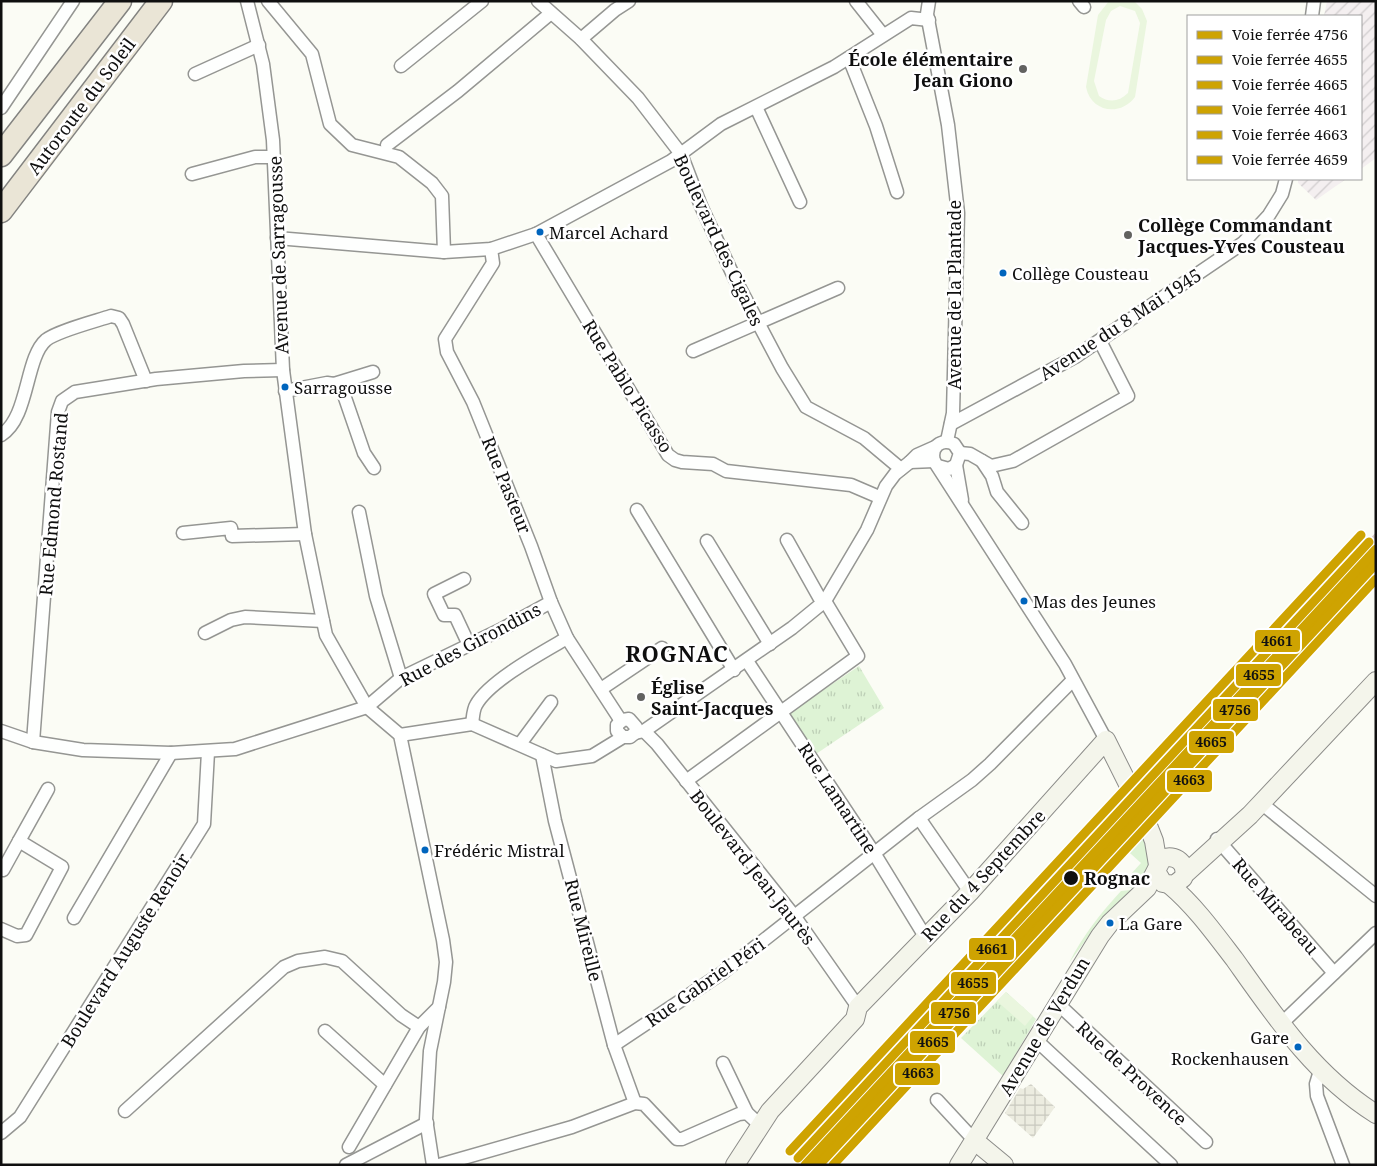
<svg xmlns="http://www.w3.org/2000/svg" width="1377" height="1166" font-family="'Noto Serif',serif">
<defs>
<pattern id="industrial-furrows" width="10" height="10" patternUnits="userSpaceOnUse" patternTransform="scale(1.25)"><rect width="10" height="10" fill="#f4eff0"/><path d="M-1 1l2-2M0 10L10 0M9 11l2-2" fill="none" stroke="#d0cccd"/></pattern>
<pattern id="park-tufts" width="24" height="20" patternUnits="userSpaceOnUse" patternTransform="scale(1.25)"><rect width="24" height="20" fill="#def3d5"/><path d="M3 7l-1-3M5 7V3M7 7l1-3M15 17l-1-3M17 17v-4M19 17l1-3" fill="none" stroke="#bdcfb6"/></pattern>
<pattern id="plaza-grid" width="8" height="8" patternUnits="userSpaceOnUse" patternTransform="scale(1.25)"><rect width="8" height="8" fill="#ecece0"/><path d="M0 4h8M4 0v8" fill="none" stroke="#c9c9bf"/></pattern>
</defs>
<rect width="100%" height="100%" fill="#fbfcf5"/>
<g fill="url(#industrial-furrows)">
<path d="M1327,1h49v157l-15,11v-153h-37z"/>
<path d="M1298,179h48l-30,21 -18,-17z"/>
</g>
<g fill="#def3d5">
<path d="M1137,828c19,23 16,39 -2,61l-10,-2 9,-10 -3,-3 10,-11 -20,-18z"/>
<path d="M1130,890l2,1 -19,16 -25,30 -19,26c14,-28 32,-50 52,-72z"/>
</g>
<g fill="url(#park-tufts)">
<path d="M859,666l25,42 -68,46 -27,-41z"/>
<path d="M1006,992l30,27 -33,57 -42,-38z"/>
</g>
<g fill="#eaf6de" fill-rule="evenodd">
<path d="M1109,1h25l8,8 5,12 -12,76c-15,20 -44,15 -49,-10l12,-72zM1120,6l15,5 5,12 -12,70c-9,9 -19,10 -29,3l-5,-15 12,-61 5,-9z"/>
<path d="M1006,992l27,24 -8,10 -28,-25z"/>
</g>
<path fill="url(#plaza-grid)" d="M1031,1084l24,23 -22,31 -28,-25 15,-25 3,1z"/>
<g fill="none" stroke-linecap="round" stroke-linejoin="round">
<path stroke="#d8d8d2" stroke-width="18" stroke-dasharray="18 9" stroke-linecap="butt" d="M1130,788l15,30"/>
<defs>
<g id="street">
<path d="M247,1l16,63 10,76 10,230 22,164 18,87 3,14 41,72 33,28 43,205 3,22 -2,20 -14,69 -4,68 7,46"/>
<path d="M268,1l44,53 18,70 22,21 47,12 33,26 10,13 2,56"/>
<path d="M538,1l43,38 57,59 43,56 20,52 33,71 48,91 24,39 58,31 37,31"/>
<path d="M856,1l27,34"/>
<path d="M929,1l-2,13 21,111 10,88 -5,200 -6,28"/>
<path d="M1079,1l5,6"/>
<path d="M1312,16l2,-15"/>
<path d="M581,39l34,-29 14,-9"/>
<path d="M849,58l27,68 21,66"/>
<path d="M401,66l81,-65"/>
<path d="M195,74l64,-29"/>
<path d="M756,107l44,95"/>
<path d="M1,108l72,-107"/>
<path d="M387,145l71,-54 93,-78"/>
<path d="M192,174l63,-17h19"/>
<path d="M536,234l132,221 7,5 7,2 31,2 13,7 125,14 28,12"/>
<path d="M277,238l167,14 47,-3 45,-15 135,-73 50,-37 113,-57 77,-49 18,2"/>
<path d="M491,249l2,14 -48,76 2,13 26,50 58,144 20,56 16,36 54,83"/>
<path d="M693,351l145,-63"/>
<path d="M334,384l39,-12"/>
<path d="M285,391l42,-8 7,1 9,8 21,61 10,15"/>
<path d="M951,424l124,-67 168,-114 26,-28 13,-21 4,-15"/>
<path d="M1,435c28,-17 24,-77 45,-95 11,-9 50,-19 65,-24l8,2 4,6 23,57"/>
<path d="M960,453l10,1 21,12 22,-5 115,-65 -28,-55"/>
<path d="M934,461l-24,1 7,-7 18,-8"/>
<path d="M982,461l10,15 5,16 25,31"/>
<path d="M956,465l6,35"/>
<path d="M938,466l11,3 7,-4 4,-12 -6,-9c-13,-6 -24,3 -20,17l131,203 41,76"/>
<path d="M637,510l97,160"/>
<path d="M359,512l17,84 25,82"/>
<path d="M183,533l48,-5 1,8 73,-2"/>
<path d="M707,541l63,103"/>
<path d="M464,579l-30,15 10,21h11l14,30"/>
<path d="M205,633l26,-13 14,-3 78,4"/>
<path d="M747,661l127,192 52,85"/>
<path d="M601,689l61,-41"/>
<path d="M472,724c1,-6 1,-14 4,-19 13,-24 67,-53 91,-67"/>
<path d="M1,731l32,11 50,8 88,3 64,-4 132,-42 34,-29 99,-48 51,-28"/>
<path d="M644,731l13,13 138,173 63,90"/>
<path d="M635,733l9,-2 148,-103 33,-27 42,-71 19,-44 9,-12 15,-12"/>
<path d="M400,735l72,-11 84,37 36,-5 31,-19h7l5,-4 1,-6 -7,-8 -6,1 -6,5v6l6,6"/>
<path d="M33,742l25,-330 4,-11 13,-9 81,-13 88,-8 39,-1"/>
<path d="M520,744l31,-42"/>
<path d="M542,755l13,66 59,224 21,58"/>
<path d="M686,781l172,-125 -33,-55 -6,-4 -32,-57"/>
<path d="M1261,803l115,93"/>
<path d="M919,818l51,74"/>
<path d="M1217,839l117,134"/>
<path d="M19,841l29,-52"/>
<path d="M74,918l97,-165"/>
<path d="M1,929l16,7 9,-1 36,-68 -43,-26 -16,29"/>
<path d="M1057,1003l149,139"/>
<path d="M1281,1024l95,-91"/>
<path d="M325,1031l60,54"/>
<path d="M1036,1040l135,125"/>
<path d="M614,1045l108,-72 197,-155 53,-38 18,-16 83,-84"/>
<path d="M723,1063l24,50"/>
<path d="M1320,1071l-4,13 1,12 26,69"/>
<path d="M937,1100l38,41"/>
<path d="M125,1111l159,-144 14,-6 27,-4 17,4 59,54 18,12"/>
<path d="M1,1133l19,-16 184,-293 4,-72"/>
<path d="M349,1147l70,-120 20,-20"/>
<path d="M346,1165l81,-42"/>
<path d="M439,1165l133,-38 63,-24 9,1 33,35h5l57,-25 8,-1 13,12"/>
</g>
<g id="secondary">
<path d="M1145,818l9,23 4,24"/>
<path d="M1185,874l65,-59 126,-134"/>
<path d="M1170,885c25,21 45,49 65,75 41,58 80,116 141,154"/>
<path d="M975,1141l29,24"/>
<path d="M735,1165l35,-54 85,-92 3,-12 112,-115 136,-152 24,48"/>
<path d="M959,1165l141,-229 10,-13 37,-35 15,-29c13,-6 27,5 21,19l-9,7 -11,-2 -6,-10"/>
</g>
<g id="highway">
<path d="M1,155l119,-154"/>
<path d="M1,211l160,-210"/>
</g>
</defs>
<use href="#street" stroke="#959693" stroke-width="15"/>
<use href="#secondary" stroke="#8c8c89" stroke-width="20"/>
<use href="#highway" stroke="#838380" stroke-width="25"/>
<use href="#street" stroke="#fefffe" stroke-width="12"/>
<use href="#secondary" stroke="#f4f5eb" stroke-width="18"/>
<use href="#highway" stroke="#eae5d6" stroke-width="22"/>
<defs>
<g id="rail">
<path d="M1304,617l72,-81"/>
<path d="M1273,676l103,-103"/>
<path d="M1233,704l24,-28"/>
<path d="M1139,791l169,-177"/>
</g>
</defs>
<use href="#rail" stroke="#d8c9c5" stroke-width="5"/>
<use href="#rail" stroke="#fff" stroke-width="3" stroke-dasharray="9" stroke-linecap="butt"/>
<defs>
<path id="rail-1" d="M813,1165l563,-607"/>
<path id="rail-2" d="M805,1165l571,-616"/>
<path id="rail-3" d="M819,1165l557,-601"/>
<path id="rail-4" d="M798,1158l571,-616"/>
<path id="rail-5" d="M833,1165l543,-586"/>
<path id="rail-6" d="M790,1151l571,-616"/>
</defs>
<use href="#rail-1" stroke="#fff" stroke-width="12"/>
<use href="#rail-2" stroke="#fff" stroke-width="12"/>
<use href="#rail-3" stroke="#fff" stroke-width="12"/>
<use href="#rail-4" stroke="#fff" stroke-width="12"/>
<use href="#rail-5" stroke="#fff" stroke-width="12"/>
<use href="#rail-6" stroke="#fff" stroke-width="12"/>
<use href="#rail-1" stroke="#cea301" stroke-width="9"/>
<use href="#rail-2" stroke="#cea301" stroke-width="9"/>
<use href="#rail-3" stroke="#cea301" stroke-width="9"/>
<use href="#rail-4" stroke="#cea301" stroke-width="9"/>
<use href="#rail-5" stroke="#cea301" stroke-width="9"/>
<use href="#rail-6" stroke="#cea301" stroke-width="9"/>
</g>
<g fill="#626260" stroke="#fff" stroke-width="2">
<circle cx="1023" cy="69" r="5"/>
<circle cx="1128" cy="235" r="5"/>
<circle cx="641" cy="697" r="5"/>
</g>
<g fill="#0065bd" stroke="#fff" stroke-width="2">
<circle cx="540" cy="232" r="4.5"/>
<circle cx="1003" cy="273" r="4.5"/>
<circle cx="285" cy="387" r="4.5"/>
<circle cx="1024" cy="601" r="4.5"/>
<circle cx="425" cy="850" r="4.5"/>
<circle cx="1110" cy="923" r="4.5"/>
<circle cx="1298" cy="1047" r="4.5"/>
</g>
<circle fill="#0f0f0f" stroke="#fff" stroke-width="2" cx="1071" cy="878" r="8"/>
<g text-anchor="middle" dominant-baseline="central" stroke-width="5" stroke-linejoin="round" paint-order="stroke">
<g font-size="17" fill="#0f0f0f" stroke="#fff" text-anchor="start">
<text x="549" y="232">Marcel Achard</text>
<text x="1012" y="273">Collège Cousteau</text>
<text x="294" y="387">Sarragousse</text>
<text x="1033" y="601">Mas des Jeunes</text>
<text x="434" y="850">Frédéric Mistral</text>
<text x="1119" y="923">La Gare</text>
<text x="1289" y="1037" text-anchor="end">Gare<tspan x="1289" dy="21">Rockenhausen</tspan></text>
</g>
<g font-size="18" font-weight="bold" fill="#0f0f0f" stroke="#fff" text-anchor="start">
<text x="1013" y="59" text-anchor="end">École élémentaire<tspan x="1013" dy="21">Jean Giono</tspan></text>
<text x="1138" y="225">Collège Commandant<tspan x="1138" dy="21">Jacques-Yves Cousteau</tspan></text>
<text x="651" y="687">Église<tspan x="651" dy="21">Saint-Jacques</tspan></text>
</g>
<g font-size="18" fill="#0f0f0f" stroke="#fff">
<text transform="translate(81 106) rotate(-53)">Autoroute du Soleil</text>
<text transform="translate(719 240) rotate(65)">Boulevard des Cigales</text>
<text transform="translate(278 255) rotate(-92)">Avenue de Sarragousse</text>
<text transform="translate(954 295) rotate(-90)">Avenue de la Plantade</text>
<text transform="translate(1120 324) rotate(-33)">Avenue du 8 Mai 1945</text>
<text transform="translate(628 386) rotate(58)">Rue Pablo Picasso</text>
<text transform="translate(507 485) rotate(68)">Rue Pasteur</text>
<text transform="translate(53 504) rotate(-85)">Rue Edmond Rostand</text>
<text transform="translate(470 644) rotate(-28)">Rue des Girondins</text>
<text transform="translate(838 798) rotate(57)">Rue Lamartine</text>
<text transform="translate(753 867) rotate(52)">Boulevard Jean Jaurès</text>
<text transform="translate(983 875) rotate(-47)">Rue du 4 Septembre</text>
<text transform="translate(1276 906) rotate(49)">Rue Mirabeau</text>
<text transform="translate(584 930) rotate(76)">Rue Mireille</text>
<text transform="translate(125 950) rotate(-58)">Boulevard Auguste Renoir</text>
<text transform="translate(705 982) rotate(-35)">Rue Gabriel Péri</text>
<text transform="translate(1044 1026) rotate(-59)">Avenue de Verdun</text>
<text transform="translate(1132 1073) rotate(43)">Rue de Provence</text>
</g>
<g font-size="18" font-weight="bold" fill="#0f0f0f" stroke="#fff" text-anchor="start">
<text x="1084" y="878">Rognac</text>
</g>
<g font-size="22" font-weight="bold" letter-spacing="1" fill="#0f0f0f" stroke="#fff">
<text x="677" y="653">ROGNAC</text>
</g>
</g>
<g stroke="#fff" stroke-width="2">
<rect x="1254" y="629" width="47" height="24" rx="5" fill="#cea301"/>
<rect x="1235" y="663" width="47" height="24" rx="5" fill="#cea301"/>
<rect x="1212" y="698" width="47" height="24" rx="5" fill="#cea301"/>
<rect x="1188" y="730" width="47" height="24" rx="5" fill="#cea301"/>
<rect x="1166" y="769" width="47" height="24" rx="5" fill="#cea301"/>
<rect x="968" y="937" width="47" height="24" rx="5" fill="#cea301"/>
<rect x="950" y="971" width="47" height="24" rx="5" fill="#cea301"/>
<rect x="930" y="1001" width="47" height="24" rx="5" fill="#cea301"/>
<rect x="909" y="1030" width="47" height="24" rx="5" fill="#cea301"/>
<rect x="894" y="1062" width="47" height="24" rx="5" fill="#cea301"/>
</g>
<g font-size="14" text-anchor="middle" font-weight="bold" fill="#111">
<text x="1277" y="646">4661</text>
<text x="1259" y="680">4655</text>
<text x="1235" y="715">4756</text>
<text x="1211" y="747">4665</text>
<text x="1189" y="785">4663</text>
<text x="992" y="954">4661</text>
<text x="973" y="988">4655</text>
<text x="954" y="1018">4756</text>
<text x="933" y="1047">4665</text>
<text x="918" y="1078">4663</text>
</g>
<rect width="1377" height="1166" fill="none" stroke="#0f0f0f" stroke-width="5"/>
<rect x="1187" y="15" width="175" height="165" fill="#ffffff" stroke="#9f9f9f"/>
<rect x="1197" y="31" width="25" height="8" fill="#cea301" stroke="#9f9f9f"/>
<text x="1232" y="40" font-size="15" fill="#0f0f0f">Voie ferrée 4756</text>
<rect x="1197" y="56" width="25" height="8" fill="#cea301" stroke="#9f9f9f"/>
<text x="1232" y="65" font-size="15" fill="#0f0f0f">Voie ferrée 4655</text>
<rect x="1197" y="81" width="25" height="8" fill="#cea301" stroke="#9f9f9f"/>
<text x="1232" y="90" font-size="15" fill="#0f0f0f">Voie ferrée 4665</text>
<rect x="1197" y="106" width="25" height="8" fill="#cea301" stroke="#9f9f9f"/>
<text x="1232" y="115" font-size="15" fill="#0f0f0f">Voie ferrée 4661</text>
<rect x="1197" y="131" width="25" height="8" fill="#cea301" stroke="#9f9f9f"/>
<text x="1232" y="140" font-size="15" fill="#0f0f0f">Voie ferrée 4663</text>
<rect x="1197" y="156" width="25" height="8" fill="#cea301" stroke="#9f9f9f"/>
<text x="1232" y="165" font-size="15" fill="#0f0f0f">Voie ferrée 4659</text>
</svg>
